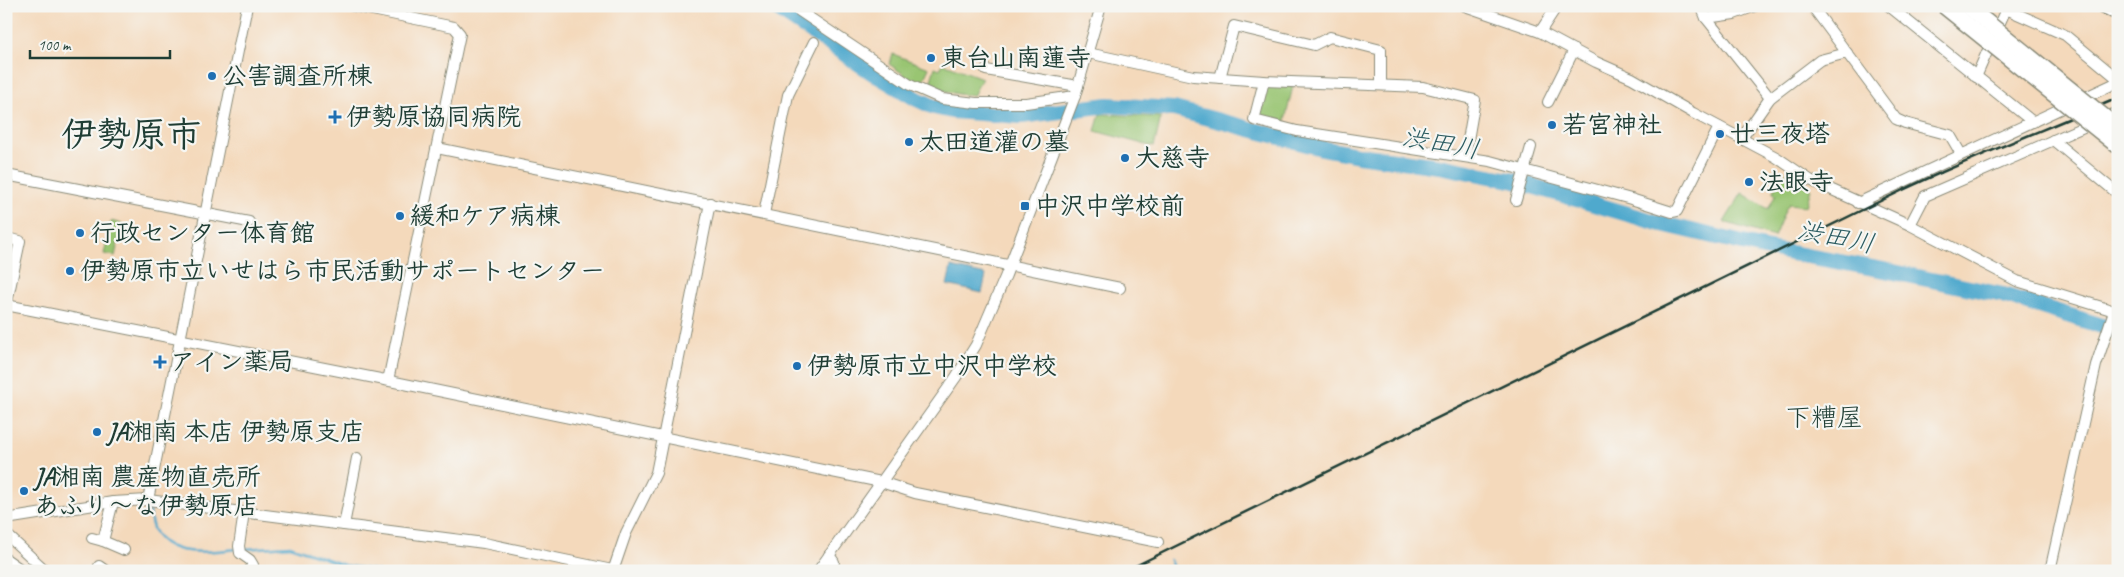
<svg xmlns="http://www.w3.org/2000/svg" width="2124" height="577" font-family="Caveat,'Klee One',sans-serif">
<rect width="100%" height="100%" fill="#f6f6f2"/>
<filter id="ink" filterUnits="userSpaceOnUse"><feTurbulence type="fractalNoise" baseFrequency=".02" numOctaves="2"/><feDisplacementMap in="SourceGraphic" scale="10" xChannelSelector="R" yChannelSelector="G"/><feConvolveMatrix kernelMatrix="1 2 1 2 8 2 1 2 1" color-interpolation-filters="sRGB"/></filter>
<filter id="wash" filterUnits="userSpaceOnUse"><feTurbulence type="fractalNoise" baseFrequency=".0096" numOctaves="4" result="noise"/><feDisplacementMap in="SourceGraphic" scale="20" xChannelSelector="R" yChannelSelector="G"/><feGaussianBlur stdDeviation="1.12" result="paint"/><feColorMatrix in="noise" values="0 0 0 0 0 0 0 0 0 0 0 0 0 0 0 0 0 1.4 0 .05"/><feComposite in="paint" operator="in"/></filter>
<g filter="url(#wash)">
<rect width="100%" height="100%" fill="#f4d9bb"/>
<g fill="#99c572" stroke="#5c8153">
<path d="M893,54l36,14 -7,15 -13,-5 -20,-14z"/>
<path d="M943,63l39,15 -9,18 -15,-2 -29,-7 6,-20 5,2z"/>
<path d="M1265,86h28l-9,39 -26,-9z"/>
<path d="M1100,114l61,3 -7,30 -59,-16z"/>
<path d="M1787,171l24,18 -5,17 -17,-2 -3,4 -12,29 -50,-15 18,-29 26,16 8,-15 -3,-2z"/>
<path d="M111,221l11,3 -7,32 -11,-2z"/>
</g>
<path fill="#4fa9cd" stroke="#377380" d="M951,267l35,8 -4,18 -35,-8z"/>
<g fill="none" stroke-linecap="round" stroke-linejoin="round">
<g stroke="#4fa9cd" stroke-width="2.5">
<path d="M150,507c-2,53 50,46 87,42"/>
<path d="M243,549l47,-3 54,19 34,6"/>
<path d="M1170,560l4,11"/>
</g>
<path stroke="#4fa9cd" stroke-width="16" d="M773,6l100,67 44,26 17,8 18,4 69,5 87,-11 66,4 148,39 36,7 81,11 76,15 147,43 102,24 120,22 119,25 115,36"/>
</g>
</g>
<g filter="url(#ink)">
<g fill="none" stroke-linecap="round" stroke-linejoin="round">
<defs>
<g id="minor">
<path d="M792,6l118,79 32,14 34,4h50l49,-7"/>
<path d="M1465,6l75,26 56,30 36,16 61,35 83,44 34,23 100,45 107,56 101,31"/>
<path d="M1701,6l5,12 64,80"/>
<path d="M1812,6l84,113 9,4 45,12 11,19"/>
<path d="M1889,6l144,116"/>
<path d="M1706,18l28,-4 21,-8"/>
<path d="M1540,32l17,-26"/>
<path d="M1088,53l105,23 71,5 159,6 52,13 -10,57"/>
<path d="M986,70l92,16"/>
<path d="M1976,77l30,-68 59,26 53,44"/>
<path d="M1220,78l14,-52 80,19 16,-8 51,13v35"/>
<path d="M1264,81l-10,39 43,11 193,30 141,38 41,13 5,-1 42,-84"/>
<path d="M1548,102l26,-52"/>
<path d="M1742,138l28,-40 50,-38 27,-7"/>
<path d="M2053,140l65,54"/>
<path d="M437,148l683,140"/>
<path d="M6,175l243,47"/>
<path d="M1516,200l15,-53"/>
<path d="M1858,203l260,-121"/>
<path d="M764,214l24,-119 26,-53"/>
<path d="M1910,225l15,-29 193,-84"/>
<path d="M6,238l14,3 -14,66"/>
<path d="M6,305l379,75 4,-4 71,-342 -6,-7 -101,-21"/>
<path d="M385,380l496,102 34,11 243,49"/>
<path d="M148,500l99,-494"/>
<path d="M113,502l-10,39 21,9"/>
<path d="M244,512l-5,34 1,7 10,7 3,5 -4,6"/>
<path d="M6,519l107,-17 35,-2 336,43 133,28"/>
<path d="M344,525l13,-67"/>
<path d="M6,534l40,37"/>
<path d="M92,538l11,3"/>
<path d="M829,555l5,7 -2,9"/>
<path d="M6,559l17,12"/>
<path d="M99,566l7,5"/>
<path d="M613,571l13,-38 30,-60 54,-270"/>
<path d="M818,571l138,-194 20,-32 30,-70 69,-179 26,-90"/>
<path d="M2050,571l46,-206 18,-54"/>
</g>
<path id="major" d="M2102,6l16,8"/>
</defs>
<use href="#minor" stroke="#8a8b78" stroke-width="12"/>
<use href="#major" stroke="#8a8b78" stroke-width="15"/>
<use href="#minor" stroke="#fff" stroke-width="10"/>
<use href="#major" stroke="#fff" stroke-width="12"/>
<path stroke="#1f3d34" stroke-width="2.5" d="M1125,571l778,-381c70,-33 143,-61 215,-92"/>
<defs>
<g id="highway-bridge">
<path d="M1944,6l174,140"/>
<path d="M1967,6l151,122"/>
</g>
</defs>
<use href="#highway-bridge" stroke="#8a8b78" stroke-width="18" stroke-linecap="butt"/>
<use href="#highway-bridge" stroke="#fff" stroke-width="15"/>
</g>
</g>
<g fill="#1f6fb2" stroke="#f6f6f2" stroke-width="2">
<circle cx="931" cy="58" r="5"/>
<circle cx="212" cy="76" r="5"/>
<path d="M332.5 109.5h5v5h5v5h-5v5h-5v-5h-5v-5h5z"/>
<circle cx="1552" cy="125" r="5"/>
<circle cx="1720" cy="134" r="5"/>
<circle cx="909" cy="142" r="5"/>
<circle cx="1125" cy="158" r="5"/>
<circle cx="1749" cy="182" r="5"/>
<rect x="1020" y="201" width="10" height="10" rx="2.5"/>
<circle cx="400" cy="216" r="5"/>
<circle cx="80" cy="233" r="5"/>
<circle cx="70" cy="271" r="5"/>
<path d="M157.5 354.5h5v5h5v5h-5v5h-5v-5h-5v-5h5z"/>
<circle cx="797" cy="366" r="5"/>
<circle cx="97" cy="432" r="5"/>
<circle cx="24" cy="491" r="5"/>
</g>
<g text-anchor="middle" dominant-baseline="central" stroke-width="4.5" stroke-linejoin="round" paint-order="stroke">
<g font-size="25" font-weight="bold" fill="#1f3d34" stroke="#f6f6f2" text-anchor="start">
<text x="941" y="58">東台山南蓮寺</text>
<text x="222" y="76">公害調査所棟</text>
<text x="346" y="117">伊勢原協同病院</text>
<text x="1562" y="125">若宮神社</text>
<text x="1730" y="134">廿三夜塔</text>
<text x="919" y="142">太田道灌の墓</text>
<text x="1135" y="158">大慈寺</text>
<text x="1759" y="182">法眼寺</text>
<text x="1035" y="206">中沢中学校前</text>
<text x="410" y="216">緩和ケア病棟</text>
<text x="90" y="233">行政センター体育館</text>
<text x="80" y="271">伊勢原市立いせはら市民活動サポートセンター</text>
<text x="170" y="362">アイン薬局</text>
<text x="807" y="366">伊勢原市立中沢中学校</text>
<text x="107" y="432">JA湘南 本店 伊勢原支店</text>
<text x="34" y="477">JA湘南 農産物直売所<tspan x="34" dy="29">あふり～な伊勢原店</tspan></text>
</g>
<g font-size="26" font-style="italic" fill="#2d5d62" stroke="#f6f6f2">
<text transform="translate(1441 143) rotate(10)">渋田川</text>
<text transform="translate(1836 237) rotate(11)">渋田川</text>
</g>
<g font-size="26" fill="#1f3d34" stroke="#f6f6f2">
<text x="1824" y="417">下糟屋</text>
</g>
<g font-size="35" font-weight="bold" fill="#1f3d34" stroke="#f6f6f2">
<text x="131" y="134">伊勢原市</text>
</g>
</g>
<rect width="2124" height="577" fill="none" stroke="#f6f6f2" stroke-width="25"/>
<path d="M30 50v8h140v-8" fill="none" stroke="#1f3d34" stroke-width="2.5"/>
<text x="38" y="50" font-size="15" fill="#1f3d34" stroke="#f6f6f2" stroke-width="4" paint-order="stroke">100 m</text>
</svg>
